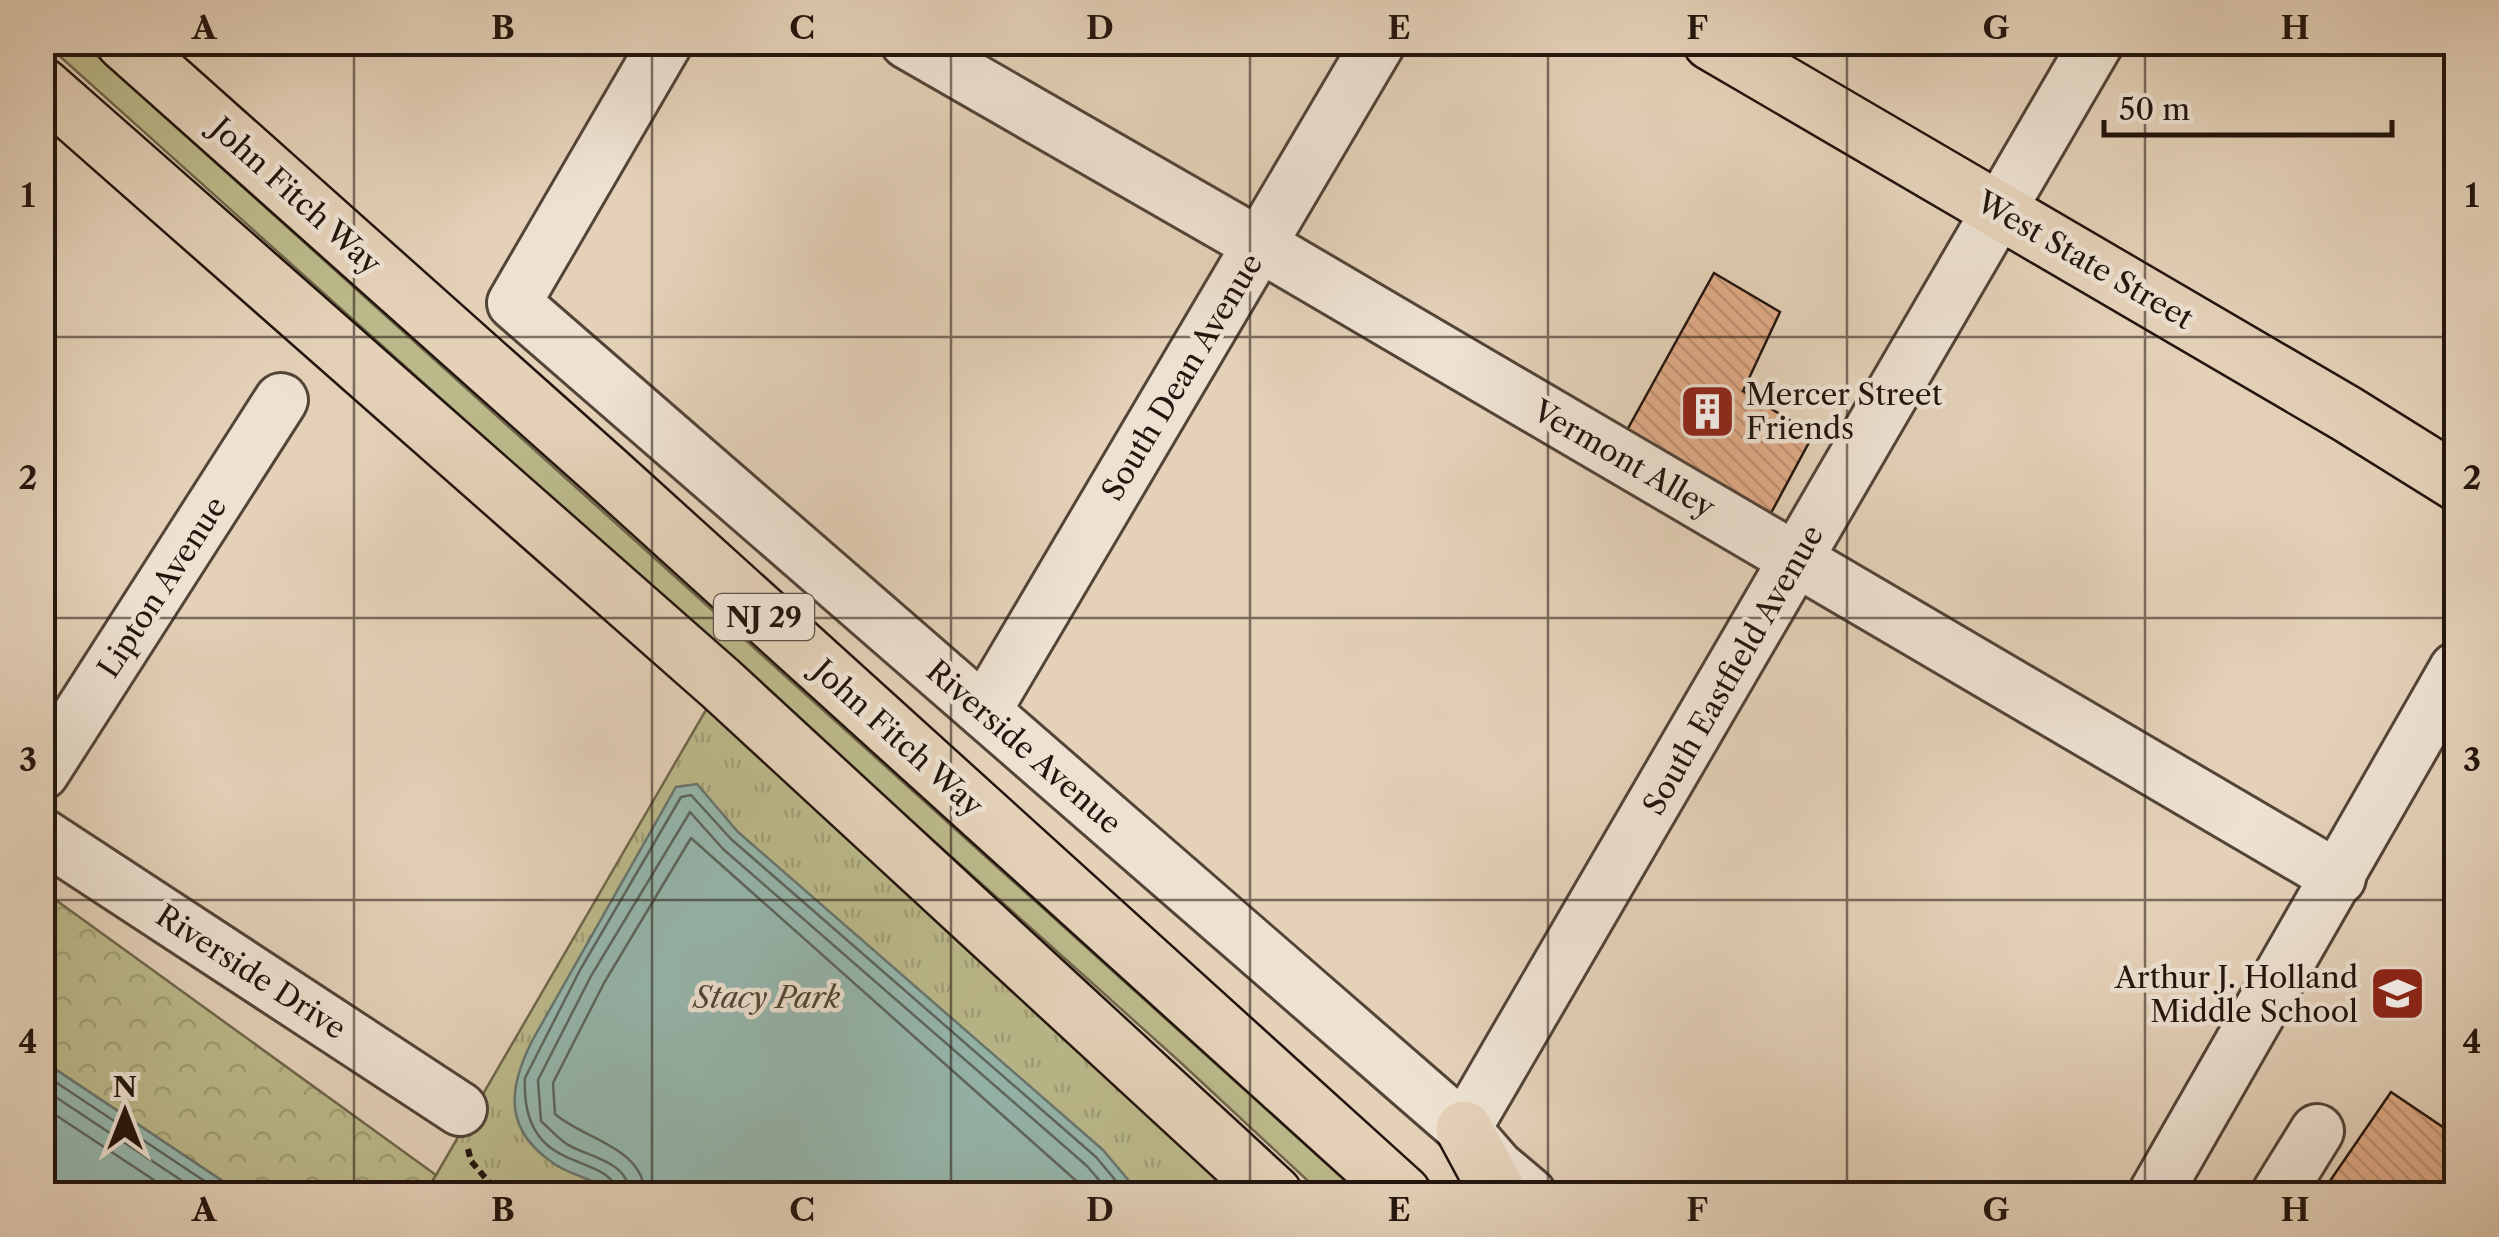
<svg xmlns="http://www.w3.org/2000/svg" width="2499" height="1237" font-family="'Libre Caslon Text',serif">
<defs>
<pattern id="forest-crowns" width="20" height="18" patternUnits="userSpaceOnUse" patternTransform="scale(2.5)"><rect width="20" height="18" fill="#bbb98a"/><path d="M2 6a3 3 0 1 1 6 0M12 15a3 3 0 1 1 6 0" fill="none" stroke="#a09e76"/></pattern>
<pattern id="park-tufts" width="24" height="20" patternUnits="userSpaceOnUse" patternTransform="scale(2.5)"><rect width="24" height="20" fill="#bbb98a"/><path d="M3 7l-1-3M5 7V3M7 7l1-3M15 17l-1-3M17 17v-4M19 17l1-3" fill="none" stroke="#a09e76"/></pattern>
<pattern id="building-back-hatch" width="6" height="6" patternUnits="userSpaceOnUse" patternTransform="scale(2.5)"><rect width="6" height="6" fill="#e0ab87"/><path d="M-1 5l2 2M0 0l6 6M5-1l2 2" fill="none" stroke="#c09273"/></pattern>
</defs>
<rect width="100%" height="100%" fill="#e4d1b8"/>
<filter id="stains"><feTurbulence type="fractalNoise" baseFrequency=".002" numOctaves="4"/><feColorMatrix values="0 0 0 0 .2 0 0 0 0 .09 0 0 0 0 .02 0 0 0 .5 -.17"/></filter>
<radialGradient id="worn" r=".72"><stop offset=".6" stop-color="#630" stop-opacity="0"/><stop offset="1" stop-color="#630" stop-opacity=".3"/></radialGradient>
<path fill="#bbb98a" stroke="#6f674c" stroke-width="2.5" d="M45,43h38l1277,1151h-38l-143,-133z"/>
<path fill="url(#forest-crowns)" stroke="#6f674c" stroke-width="2.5" d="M42,890l394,285 -11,19h-183l-199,-133z"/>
<path fill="url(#park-tufts)" stroke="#6f674c" stroke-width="2.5" d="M721,684l550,510h-846z"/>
<g fill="#95b7ae" stroke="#67766e" stroke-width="2.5">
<path d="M697,784l41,48 365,318 37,44h-529c-19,-17 -36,-17 -55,-29 -52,-34 -49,-74 -24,-124l144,-254z"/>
<path d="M42,1061h1l199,133h-199z"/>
</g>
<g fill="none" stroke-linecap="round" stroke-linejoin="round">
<g stroke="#5c665e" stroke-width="2.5">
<path d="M42,1073l182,121"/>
<path d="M42,1088l160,106"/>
<path d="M42,1106l133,88"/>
<path d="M617,1194c-5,-45 -97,-14 -92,-116l55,-108 101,-173 10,-2 40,44 365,318 31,37"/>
<path d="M630,1194c-2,-31 -35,-36 -58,-47 -11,-5 -21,-17 -31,-26l-3,-41 53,-104 99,-164 33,37 364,317 24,28"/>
<path d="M645,1194c-2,-47 -60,-54 -90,-80l-2,-31 51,-100 87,-145 400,356"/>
</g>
</g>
<g fill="url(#building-back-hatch)" stroke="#23150e" stroke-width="2.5">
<path d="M1714,273l66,39 -37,79 70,44 -42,78 -145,-81z"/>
<path d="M2391,1092l65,44v58h-135z"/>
</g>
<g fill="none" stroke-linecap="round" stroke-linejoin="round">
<defs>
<g id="minor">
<path d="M666,42l-152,261 950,826 33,38 32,27"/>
<path d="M907,42l353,203 1079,633"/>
<path d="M984,711l395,-669"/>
<path d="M42,773l239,-373"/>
<path d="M42,835l418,274"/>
<path d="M1464,1129l633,-1087"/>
<path d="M2155,1194l301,-525"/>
<path d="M2278,1194l39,-63"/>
</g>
<path id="major" d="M1711,42l636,372 109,68"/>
<g id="highway">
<path d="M124,42l482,430 797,722"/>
<path d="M42,86l679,598 553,510"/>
<path d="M1464,1129l35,65"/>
</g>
</defs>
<use href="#minor" stroke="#534438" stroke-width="58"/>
<use href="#major" stroke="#23150e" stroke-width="60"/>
<use href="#highway" stroke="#23150e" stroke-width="60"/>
<path stroke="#23150e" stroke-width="6" stroke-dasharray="8 5" stroke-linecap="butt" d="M468,1149l3,12 28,33"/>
<use href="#minor" stroke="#ede1d1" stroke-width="52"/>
<use href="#major" stroke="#e4d1b8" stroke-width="55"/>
<use href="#highway" stroke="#e4d1b8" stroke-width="55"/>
</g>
<path fill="none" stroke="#23150e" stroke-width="2.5" stroke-opacity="0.55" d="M354,42v1152M652,42v1152M951,42v1152M1250,42v1152M1548,42v1152M1847,42v1152M2145,42v1152M42,337h2414M42,618h2414M42,900h2414"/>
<defs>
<symbol id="building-square" viewBox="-11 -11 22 22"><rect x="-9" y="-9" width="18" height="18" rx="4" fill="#8f2418" stroke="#ede1d1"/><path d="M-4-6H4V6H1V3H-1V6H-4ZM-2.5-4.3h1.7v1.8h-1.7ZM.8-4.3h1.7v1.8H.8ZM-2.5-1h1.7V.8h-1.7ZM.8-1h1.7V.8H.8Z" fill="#fff"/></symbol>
<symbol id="school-square" viewBox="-11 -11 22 22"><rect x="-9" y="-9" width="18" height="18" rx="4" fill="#8f2418" stroke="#ede1d1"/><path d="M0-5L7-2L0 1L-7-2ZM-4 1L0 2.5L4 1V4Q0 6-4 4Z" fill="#fff"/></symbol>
</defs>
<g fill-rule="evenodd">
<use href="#building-square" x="1676" y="380" width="63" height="63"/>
<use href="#school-square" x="2366" y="962" width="63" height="63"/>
</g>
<g text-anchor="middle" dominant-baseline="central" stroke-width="9" stroke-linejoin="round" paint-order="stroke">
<rect fill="#ede1d1" stroke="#605248" stroke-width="2.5" x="714" y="594" width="100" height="46" rx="8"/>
<g font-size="28" font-weight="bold" fill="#23150e">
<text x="764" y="617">NJ 29</text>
</g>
<g font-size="30" fill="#23150e" stroke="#ede1d1">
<text transform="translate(296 196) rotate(42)">John Fitch Way</text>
<text transform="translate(2085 260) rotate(30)">West State Street</text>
<text transform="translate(1182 377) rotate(-59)">South Dean Avenue</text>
<text transform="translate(1624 459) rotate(30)">Vermont Alley</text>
<text transform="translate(162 587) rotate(-57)">Lipton Avenue</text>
<text transform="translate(1733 670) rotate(-60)">South Eastfield Avenue</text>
<text transform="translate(898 738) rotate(42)">John Fitch Way</text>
<text transform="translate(1024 747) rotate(41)">Riverside Avenue</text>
<text transform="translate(251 972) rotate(33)">Riverside Drive</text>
</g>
<g font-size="30" fill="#23150e" stroke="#ede1d1" text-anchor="start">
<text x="1746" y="394">Mercer Street<tspan x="1746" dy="34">Friends</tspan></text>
<text x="2358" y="977" text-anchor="end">Arthur J. Holland<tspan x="2358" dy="34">Middle School</tspan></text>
</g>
<g font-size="30" font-style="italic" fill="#514633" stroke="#ede1d1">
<text x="767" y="997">Stacy Park</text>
</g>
</g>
<rect width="2499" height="1237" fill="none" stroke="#e4d1b8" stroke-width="110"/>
<g transform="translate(125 1112)" stroke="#ede1d1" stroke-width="8" paint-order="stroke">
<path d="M0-8L18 38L0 25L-18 38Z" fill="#23150e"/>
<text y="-15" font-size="28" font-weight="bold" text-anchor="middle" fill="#23150e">N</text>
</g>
<path d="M2104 120v15h288v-15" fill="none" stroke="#23150e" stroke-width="5"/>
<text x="2119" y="120" font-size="30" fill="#23150e" stroke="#ede1d1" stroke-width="8" paint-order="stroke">50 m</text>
<rect x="55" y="55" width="2389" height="1127" fill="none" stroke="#23150e" stroke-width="4"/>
<g font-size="32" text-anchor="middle" font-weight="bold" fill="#23150e">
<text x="204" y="39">A</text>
<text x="503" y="39">B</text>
<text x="802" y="39">C</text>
<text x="1100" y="39">D</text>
<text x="1399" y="39">E</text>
<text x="1697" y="39">F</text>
<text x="1996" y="39">G</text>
<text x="2295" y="39">H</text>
<text x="28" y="207">1</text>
<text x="2472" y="207">1</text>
<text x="28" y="489">2</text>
<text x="2472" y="489">2</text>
<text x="28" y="771">3</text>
<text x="2472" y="771">3</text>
<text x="28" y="1053">4</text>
<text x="2472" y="1053">4</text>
<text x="204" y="1221">A</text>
<text x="503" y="1221">B</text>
<text x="802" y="1221">C</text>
<text x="1100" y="1221">D</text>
<text x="1399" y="1221">E</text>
<text x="1697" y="1221">F</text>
<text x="1996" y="1221">G</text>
<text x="2295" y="1221">H</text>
</g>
<rect width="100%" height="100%" filter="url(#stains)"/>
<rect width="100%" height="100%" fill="url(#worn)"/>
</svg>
